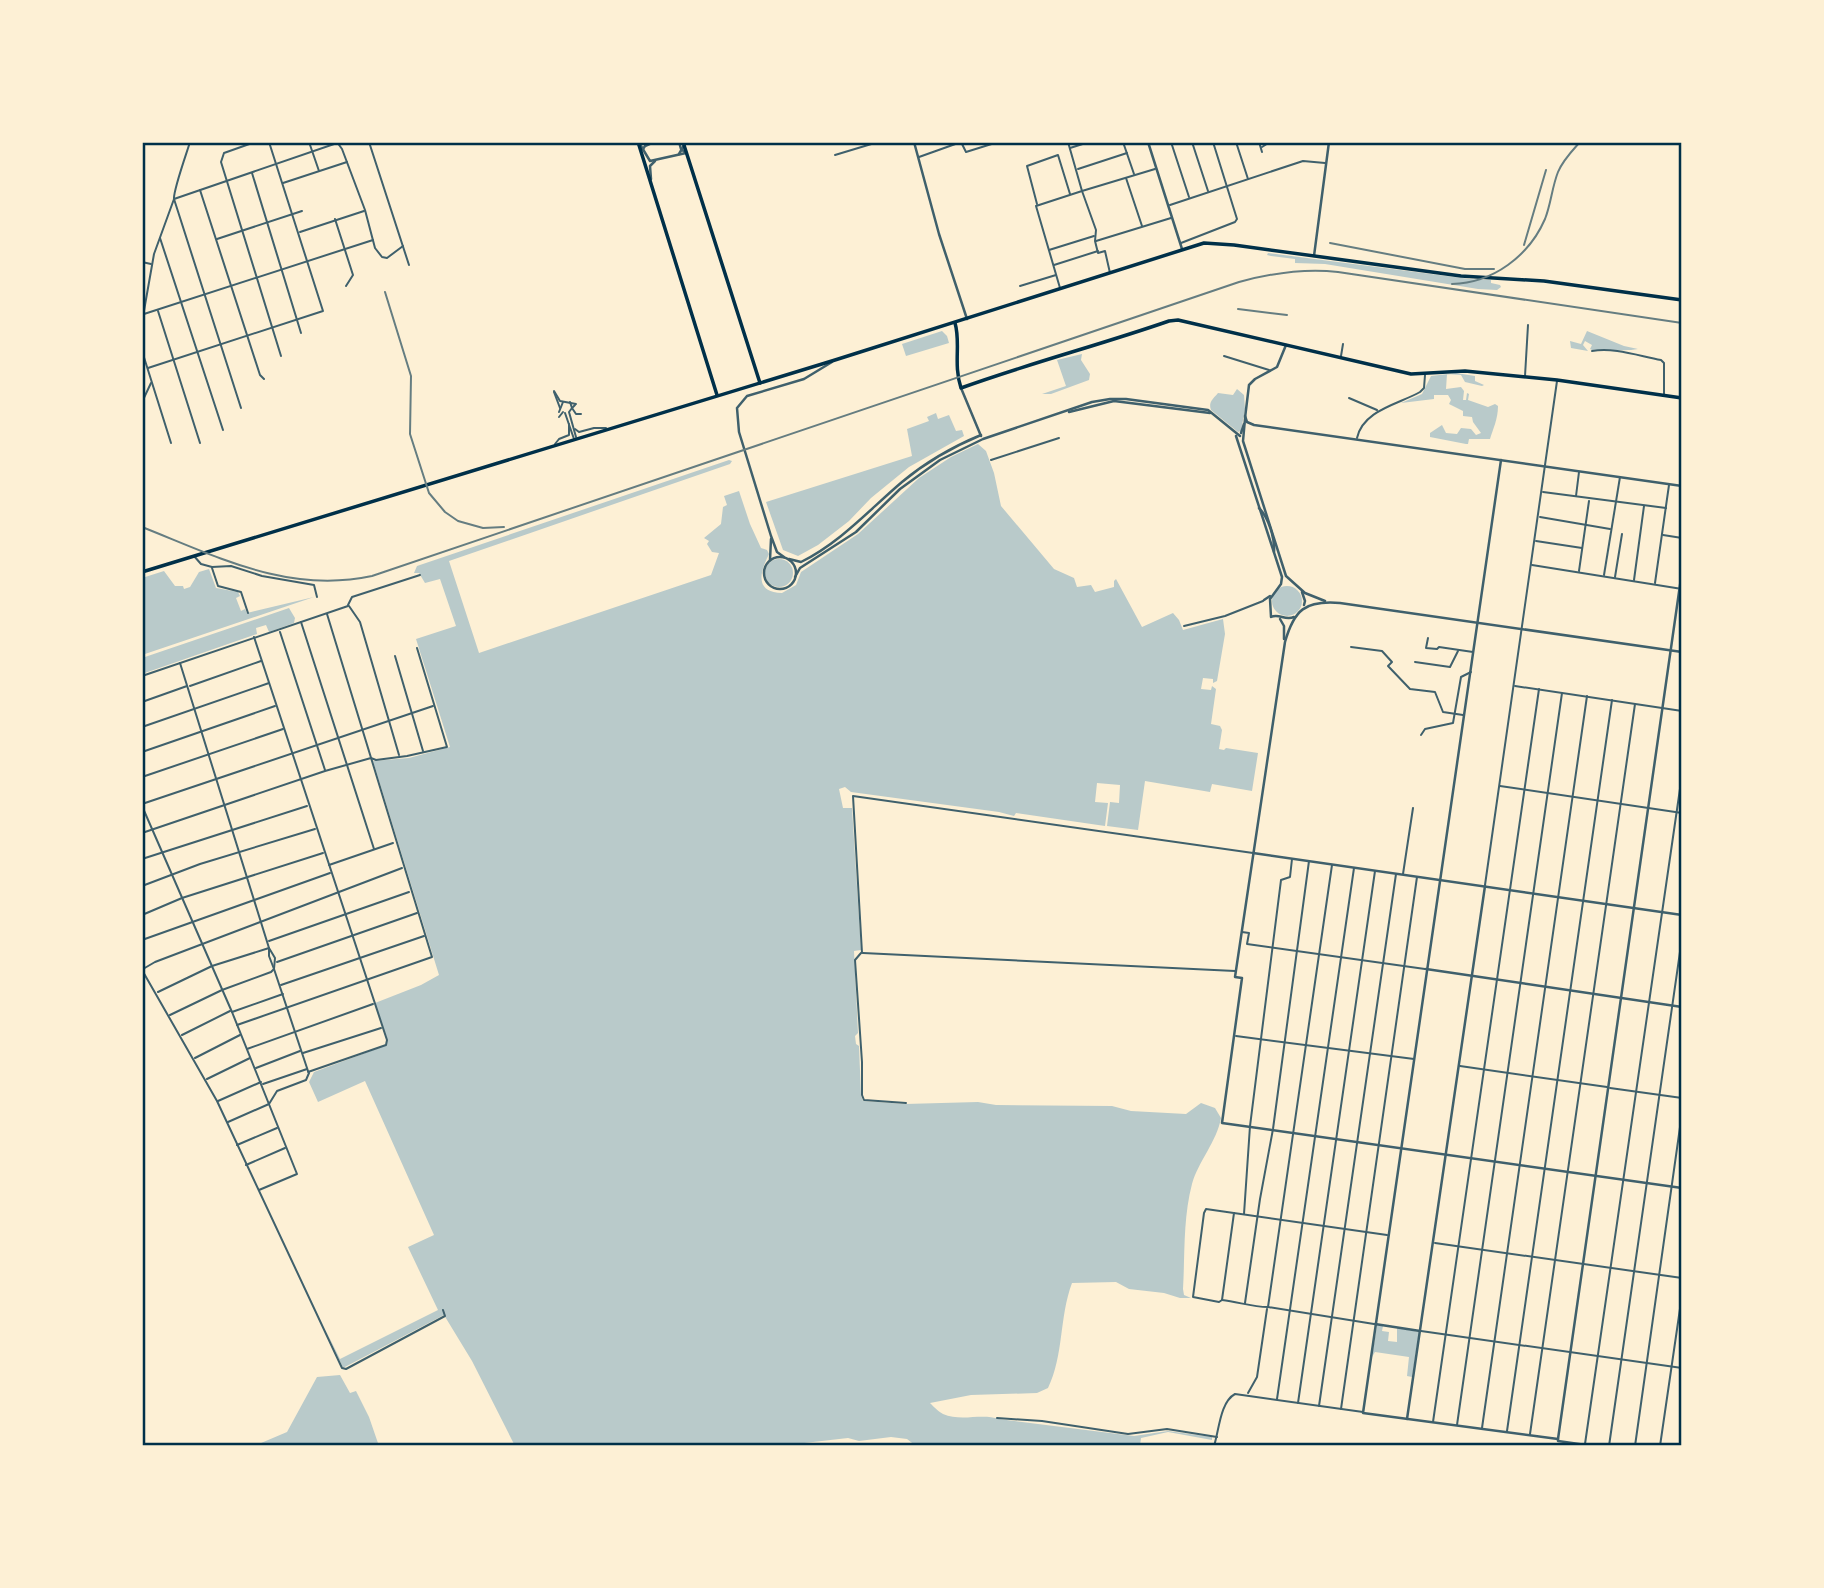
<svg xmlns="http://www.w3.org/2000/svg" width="1824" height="1588" font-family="'Sofia Sans Condensed',sans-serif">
<rect width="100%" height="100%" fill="#fdf0d5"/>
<g fill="#b9caca">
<path d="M1268,253l202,26 21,1v3l9,2 1,2 -4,3 -19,-1 -153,-25 -30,-1v-4l-24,-3 -4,-1z"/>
<path d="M942,331l5,5 2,7 -43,13 -4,-12z"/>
<path d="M1587,331l37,15 14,3c-16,3 -30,-1 -46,1l-2,-1 2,-4 -7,-4 -2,4 5,6 -17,-3 -1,-7 11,3z"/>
<path d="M1082,354l-1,6 9,14 -1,6 -38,14h-9l24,-8 -9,-26z"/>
<path d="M1456,373l19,3v5l9,4 -2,1 -17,-4 -4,-7 -14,-1 -1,15 15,-2 3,4 -1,9h3l1,-7 2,1 -1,6 20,7 7,-3 3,2c0,13 -5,23 -8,33h-21l-1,5h-2l-36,-7v-4l12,-8 4,8 11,1 4,-6 10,1 5,6 5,-2 -8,-11 -1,-5 -9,-1v-5l-14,-7 2,-4 -3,-5h-14v4l-33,4 21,-9 9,-18z"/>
<path d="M1237,389l7,6 1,14 -4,22 -3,1 -27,-22c-3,-8 2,-11 7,-17l15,2z"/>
<path d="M936,413l2,6 11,-4 7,16 6,-1 2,6 -55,31 -38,31 -22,23 -31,24 -20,11 -15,-6 -17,-48 146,-46 -5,-27 22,-8 -2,-4z"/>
<path d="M978,444l8,7 8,22 7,33 53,63 20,9 3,9 14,-2 4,7 19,-5v-6l2,-2 26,48 31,-14 6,7 4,10 40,-11 2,15 -8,47 -4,2v-4l-10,-1 -2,11 10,1 1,-4 4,3 -5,35 9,2 2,4 -3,19 5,1 2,-2 32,5 -6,38 -40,-7 -2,8 -65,-11 -7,49 -31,-4 3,-24 9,1 1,-18 -23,-2 -2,19 13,1 -3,23 -89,-13 -2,3 -15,-4 -148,-20 -6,-5 -6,2 4,19h9l9,142 -7,1 4,82 -3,3 1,8 3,2 2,49 2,6 42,3 73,-2 18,3 116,1 19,5 55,3 15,-11 14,5 6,10c-4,23 -23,44 -29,66 -9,34 -7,71 -9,105l1,6 7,3h-11l-16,-5 -35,-4 -13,-7 -44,1c-13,35 -8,72 -24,105l-11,5 -66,2 -41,8c4,4 9,9 13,11 18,8 38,-1 56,5l135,17 34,-5 44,6v3l-44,-8 -27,6 -1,8h-224l-9,-7 -16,-2 -32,4 -11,-3 -70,8h-263l-43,-85 -28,-46 -101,53 -18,-39 15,30 98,-49 -30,-63 26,-12 -69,-154 -47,21 -9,-20 5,-10 73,-27v-7l-12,-35 46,-18 18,-10 -66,-214 36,-3 41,-11 -34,-108 40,-13 -16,-47 -15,4 -6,-10h-5l3,-7 312,-106 3,1 -2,3 -281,97 30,92 232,-78 8,-22 -7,-1 -5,-8 2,-3 -5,-3 17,-14 2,-17 4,-2 -3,-9 15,-5 11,33 11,24 6,2 2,4c-9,18 -15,38 13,39l14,-8 5,-13 57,-38 61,-56 32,-21z"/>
<circle cx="779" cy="573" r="14"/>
<path d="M209,569l7,19 22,4 2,4 -4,2 5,13 4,-2 2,4 67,-16 -172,58v-77l22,-7 11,15h8l1,3 6,-2 9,-15z"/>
<circle cx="1287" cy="601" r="15"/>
<path d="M289,608l6,10 -1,5 -25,9 -3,-7 -10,3 1,6 -115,40v-16z"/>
<path d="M1377,1325l6,1 -1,5 7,1 -1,9 9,1v-14l22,4 -7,45 -5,-1 2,-19 -34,-5 -3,5z"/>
<path d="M340,1375l10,18 6,-2 13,26 10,29h-125l33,-14 30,-55z"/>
</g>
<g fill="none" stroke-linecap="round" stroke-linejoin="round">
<g stroke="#3f606c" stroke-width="2">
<path d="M255,142l-31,11 -3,9 60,194"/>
<path d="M309,142l10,29"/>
<path d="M337,142l5,7 23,61 10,38 7,9 5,1 16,-12"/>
<path d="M369,142l40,123"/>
<path d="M1123,142l11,32"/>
<path d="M1171,142l18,55"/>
<path d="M1192,142l16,49"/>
<path d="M1236,142l12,37"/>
<path d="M1259,142l3,10"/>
<path d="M1262,147l8,-5"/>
<path d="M1070,148l19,-6"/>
<path d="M835,155l43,-13"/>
<path d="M919,157l42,-15 5,10 32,-10"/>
<path d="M1078,169l49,-16"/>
<path d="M252,173l49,160"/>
<path d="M1126,178l16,48"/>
<path d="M283,183l64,-21"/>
<path d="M200,190l60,185 4,4"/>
<path d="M1037,204l-10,-38 31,-11 12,39"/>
<path d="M1170,205l133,-44 22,2"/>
<path d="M335,219l18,56 -7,11"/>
<path d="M300,232l64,-21"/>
<path d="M160,238l63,192"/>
<path d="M217,239l85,-28"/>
<path d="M1096,241l75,-23"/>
<path d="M1181,243l54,-21 2,-3 -24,-77"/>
<path d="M1049,250l45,-14"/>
<path d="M142,262l9,2"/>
<path d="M1054,265l44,-14"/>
<path d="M1110,273l-5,-22 -7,2 -3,-12 1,-11 -14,-39 73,-22"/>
<path d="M1020,286l36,-11"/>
<path d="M1060,288l-24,-82 46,-15 -14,-49"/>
<path d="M158,311l42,132"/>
<path d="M144,314l229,-74"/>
<path d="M142,322l12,-68 20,-55c-1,-8 13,-47 16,-57"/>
<path d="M142,351l29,92"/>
<path d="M1592,351c22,-4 47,5 69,9l3,3v32"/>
<path d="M1224,356l45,14"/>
<path d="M1341,356l2,-12"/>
<path d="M148,368l175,-57 -54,-169"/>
<path d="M1525,376l3,-51"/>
<path d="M554,391l6,10 16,3"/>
<path d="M554,392l6,16"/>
<path d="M1349,398l28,12"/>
<path d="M142,402l9,-19"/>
<path d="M570,402l2,6 -3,4 7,25"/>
<path d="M575,405l-3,3 4,6h5"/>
<path d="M241,408l-67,-209 166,-57"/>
<path d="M559,412l4,-10"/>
<path d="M565,413l9,26"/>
<path d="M559,417l4,-5"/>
<path d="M575,429l4,3 15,-4h12"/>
<path d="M1357,438c6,-28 42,-34 63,-46l4,-4 1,-13"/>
<path d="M555,444l4,-5 10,-4v-11"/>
<path d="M991,460l68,-22"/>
<path d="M1543,492l123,16"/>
<path d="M1576,496l3,-24"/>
<path d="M1540,517l70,12"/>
<path d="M1663,535l19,3"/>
<path d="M1536,541l46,7"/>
<path d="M194,556l7,8 11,3 19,-1 31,10 52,9 3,12"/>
<path d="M1532,565l150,24"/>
<path d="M212,568l6,18 23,6 7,21"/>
<path d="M1579,571l10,-70"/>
<path d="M1604,575l16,-98"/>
<path d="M1615,577l7,-43"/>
<path d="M1634,580l10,-74"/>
<path d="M1655,583l14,-98"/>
<path d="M348,605l4,-8 68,-22"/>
<path d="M349,606l11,16 39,133"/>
<path d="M301,622l73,227"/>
<path d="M1184,626l41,-10 38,-15"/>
<path d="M280,632l45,138"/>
<path d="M254,637l133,403 -1,5 -78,27"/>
<path d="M1428,638l-2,10 11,1 2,-2 34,5"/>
<path d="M1351,647l31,4 10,11 -4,4 22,23 25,3 8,20 20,3"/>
<path d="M395,656l28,95"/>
<path d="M1415,662l35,5 8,-16"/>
<path d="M180,663l89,285 6,10 -1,11 34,102"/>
<path d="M142,676l206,-70"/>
<path d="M190,686l71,-25"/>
<path d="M1515,686l167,25"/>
<path d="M142,702l45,-16"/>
<path d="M142,727l127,-44"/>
<path d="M1421,735l4,-6 28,-6 8,-46 10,-5"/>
<path d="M142,752l133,-46"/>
<path d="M142,777l141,-48"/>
<path d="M1500,786l182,27"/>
<path d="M142,804l291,-98"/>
<path d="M142,806l90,206 65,162 -38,16"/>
<path d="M142,833l183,-62 46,-13 5,2 31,-4 40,-9 -30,-99"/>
<path d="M142,859l165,-53"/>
<path d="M329,865l64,-22"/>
<path d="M1403,874l10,-66"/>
<path d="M1485,885l72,-504"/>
<path d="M142,886l58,-22 115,-35"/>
<path d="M142,915l40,-17 141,-45"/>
<path d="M1242,932l7,1 -2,11 178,25"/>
<path d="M142,940l188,-67"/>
<path d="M269,941l140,-49"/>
<path d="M861,953l-6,7 7,102v33l2,5 42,3"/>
<path d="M862,953l-9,-157 400,57"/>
<path d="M863,953l372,18"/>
<path d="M277,962l140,-49"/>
<path d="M143,969l12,-7 247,-94"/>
<path d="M142,970l75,131 125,267 4,1 99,-53 -2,-6"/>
<path d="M281,985l143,-49"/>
<path d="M158,992l54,-26 57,-18v8l5,13 -3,3 -49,18 -52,25"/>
<path d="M232,1012l51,-18"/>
<path d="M237,1025l195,-68 -105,-343"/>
<path d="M182,1035l48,-24"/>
<path d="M1236,1036l178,23"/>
<path d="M247,1049l126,-45"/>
<path d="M303,1053l78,-25"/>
<path d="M195,1058l45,-23"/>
<path d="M1460,1066l147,21"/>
<path d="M256,1068l44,-17"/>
<path d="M207,1079l43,-21"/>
<path d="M263,1084l44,-15"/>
<path d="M1610,1088l72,10"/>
<path d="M218,1101l43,-19"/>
<path d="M228,1122l41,-18 8,-13 29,-11 3,-7"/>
<path d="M237,1145l40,-17"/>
<path d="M246,1165l39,-17"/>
<path d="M1234,1213l-12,87 -3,2 -26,-5 11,-84 2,-4 181,26"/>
<path d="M1244,1214l6,-88 31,-246 9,-3 2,-18"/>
<path d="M1435,1243l247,35"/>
<path d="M1222,1300c17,2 30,7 46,7l106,17"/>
<path d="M1245,1303l15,-104 13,-70 36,-268"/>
<path d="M1268,1307l64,-442"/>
<path d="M1421,1331l261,37"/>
<path d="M1248,1393l9,-16 10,-68"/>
<path d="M1277,1399l77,-531"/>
<path d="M1298,1403l77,-532"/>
<path d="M1319,1406l77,-532"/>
<path d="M1341,1409l76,-532"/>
<path d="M997,1418l45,3 86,13 39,-5 50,8"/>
<path d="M1433,1422l106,-733"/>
<path d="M1457,1425l105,-732"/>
<path d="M1482,1428l105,-732"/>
<path d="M1507,1431l105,-731"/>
<path d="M1530,1434l105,-730"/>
<path d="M1585,1444l97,-669"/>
<path d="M1214,1446c5,-15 6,-44 21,-52l128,18"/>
<path d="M1609,1446l73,-508"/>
<path d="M1635,1446l47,-333"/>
<path d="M1660,1446l22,-151"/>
</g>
<g stroke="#3f606c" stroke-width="2.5">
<path d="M679,142l2,7 5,4"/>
<path d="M914,142l25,92 28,85"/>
<path d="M1148,142l34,107"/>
<path d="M641,146l9,15 36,-8"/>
<path d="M643,149l2,-3 9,-4"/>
<path d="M679,154l7,-12"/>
<path d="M651,179l-1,-13 5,-5"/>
<path d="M1314,256l15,-114"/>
<path d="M961,388l20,48"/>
<path d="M1069,412l45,-11 96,12"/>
<path d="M1245,416l2,6 7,3 428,61"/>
<path d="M1245,418l4,-33 6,-6 22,-12 9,-22"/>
<path d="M1245,419l-2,22 43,135 19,17 20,8"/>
<path d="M1241,433l3,-9"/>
<path d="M1236,436l46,141 -1,7 -11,15 1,18c8,-4 14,4 23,0"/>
<path d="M1501,460l-138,953 195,26"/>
<path d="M1259,508c10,10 16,31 15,44"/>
<path d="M784,557l-7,-5 -6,-16 -32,-104 -2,-24 10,-12 57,-17 28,-17"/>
<circle cx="780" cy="573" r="16"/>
<path d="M789,559l12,3c40,-20 68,-52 101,-80 24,-20 50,-35 79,-47"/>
<path d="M770,560l1,-21"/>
<path d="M795,577l5,-9 56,-36 44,-43 40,-29 43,-21 109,-37 18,-3h16l82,11 32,26"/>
<path d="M1302,592l3,9 -1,4"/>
<path d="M1264,600l6,-4"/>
<path d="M1280,619l4,7v13"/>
<path d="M1682,652l-342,-49c-35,-3 -46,7 -55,39l-50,335 7,1 -20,145 460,65"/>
<path d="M1253,853l429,62"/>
<path d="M1426,969l256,38"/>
<path d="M1375,1324l45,7"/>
<path d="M1407,1419l78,-533"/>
<path d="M1593,1446l-35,-5v-2l124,-868"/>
</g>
<g stroke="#003049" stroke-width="3.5">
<path d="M638,142l79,253"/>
<path d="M683,142l77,241"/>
<path d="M955,323c6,20 -2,41 6,65 69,-25 139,-43 208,-67l9,-1 233,54 54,-3 92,9 125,18"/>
</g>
<path stroke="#003049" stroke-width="3.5" d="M142,572l693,-212 369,-117 30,2 227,31 83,5 138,19"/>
<g stroke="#657d81" stroke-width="2">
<path d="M1330,243l135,26h29"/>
<path d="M1524,245l22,-75"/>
<path d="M1452,284c41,-1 77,-28 93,-65 6,-15 7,-32 13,-47 5,-12 14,-21 22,-30"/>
<path d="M385,292l26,84 -1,58 19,59 16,19 13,9 25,7 21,-1"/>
<path d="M1238,309l49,6"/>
<path d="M142,527c76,30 146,67 230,49l867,-294c33,-9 65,-14 99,-10l344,51"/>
</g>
</g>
<rect width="1824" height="1588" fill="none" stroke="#fdf0d5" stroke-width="287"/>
<rect x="144" y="144" width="1536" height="1300" fill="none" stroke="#003049" stroke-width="2.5"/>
</svg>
